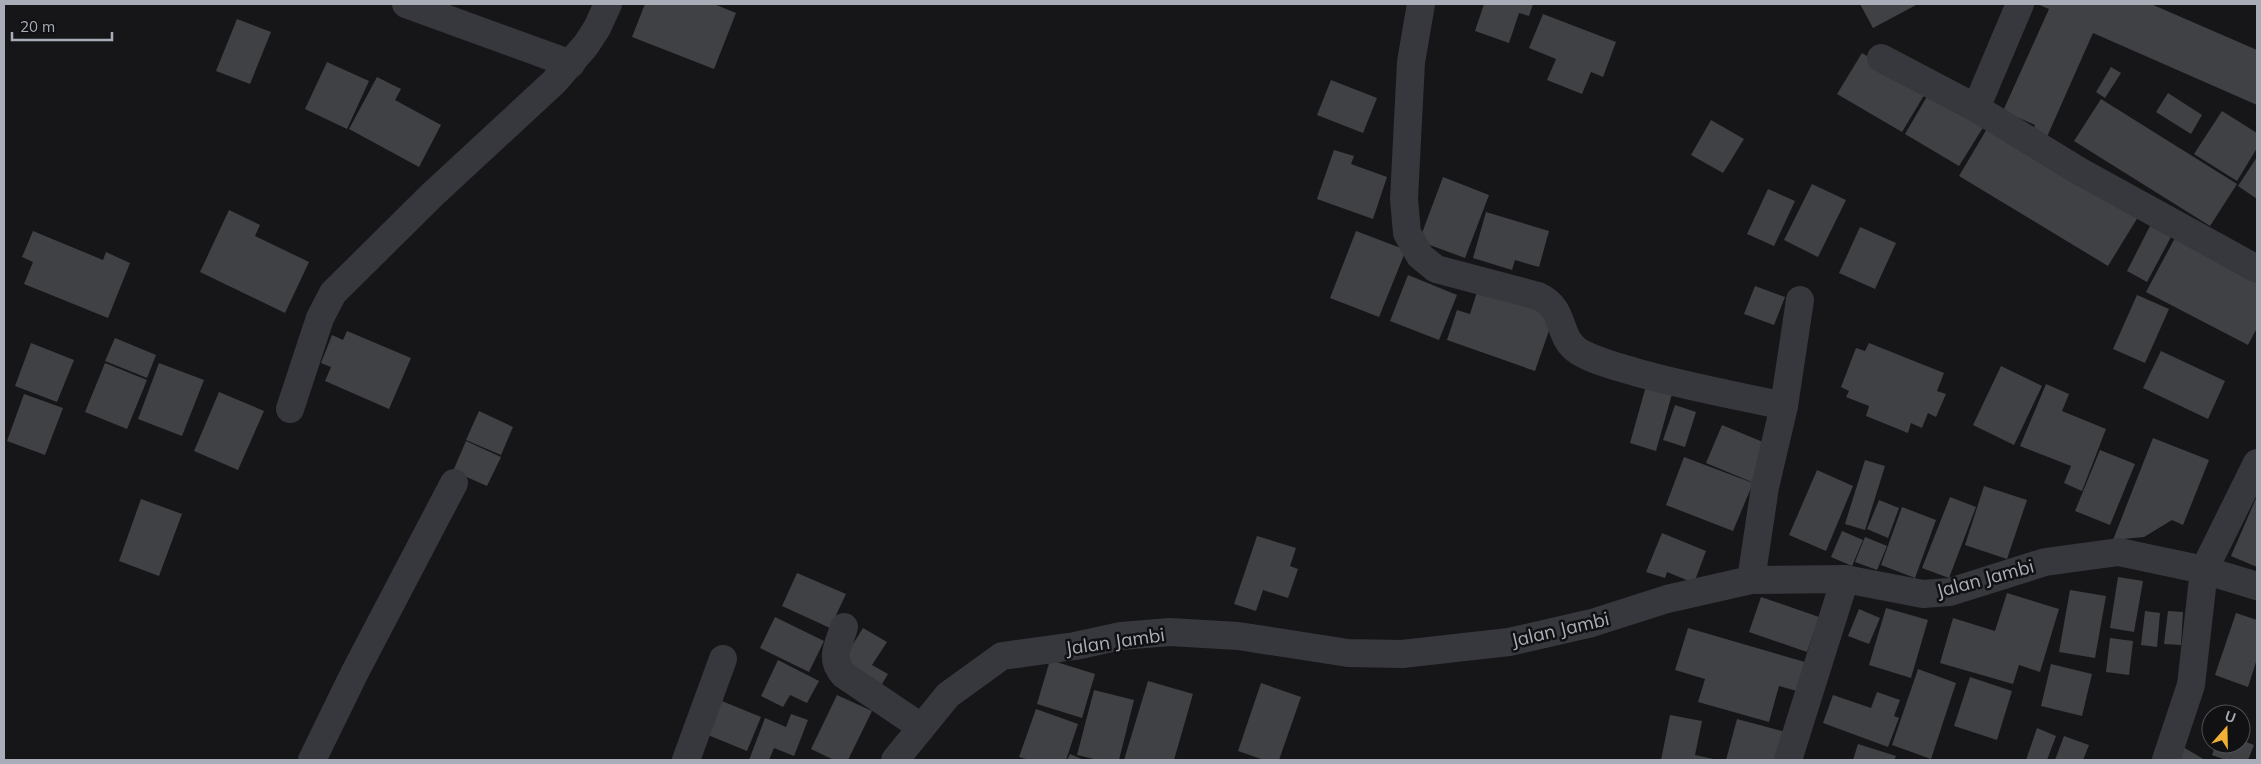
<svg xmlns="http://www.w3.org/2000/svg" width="2261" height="764" font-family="Mulish,sans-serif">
<rect width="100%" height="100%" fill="#161618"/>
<g fill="#404145">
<path d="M645,4h69l22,9 -22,56 -82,-32z"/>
<path d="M1484,4h49l-4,12 -10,-3 -10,30 -34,-12z"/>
<path d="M1860,4h58l-45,24z"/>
<path d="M2037,4h114l106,46v55l-164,-72 -47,106 -14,-6 3,-8 -32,-14 46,-102z"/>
<path d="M1543,14l73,28 -13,35 -12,-5 -9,22 -35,-14 9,-21 -27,-11z"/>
<path d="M237,19l34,13 -21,52 -34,-13z"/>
<path d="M1862,53l64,39 -24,40 -65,-38z"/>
<path d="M327,62l42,19 -22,48 -42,-20z"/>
<path d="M2111,67l10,6 -16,25 -9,-6z"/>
<path d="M377,77l24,12 -6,11 46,25 -22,42 -70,-38z"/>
<path d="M1331,80l46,18 -14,35 -46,-18z"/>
<path d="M1929,93l55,33 -25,40 -54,-32z"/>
<path d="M2168,93l34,22 -11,19 -35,-22z"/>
<path d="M2101,99l136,85 -27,42 -136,-85z"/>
<path d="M2222,111l35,22v15l-20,33 -43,-27z"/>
<path d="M1711,120l33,19 -21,34 -32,-18z"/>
<path d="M1988,127l150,90 -30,49 -149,-90z"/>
<path d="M1334,150l20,6 -3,8 36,13 -14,42 -56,-20z"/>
<path d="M2257,157v42l-19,-13z"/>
<path d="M1443,177l46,18 -24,63 -46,-17z"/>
<path d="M1812,184l34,16 -28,57 -34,-17z"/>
<path d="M1768,189l27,12 -21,45 -27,-12z"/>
<path d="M229,210l31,15 -5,11 54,26 -24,51 -85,-41z"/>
<path d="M1486,212l63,19 -10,36 -24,-7 -3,10 -39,-12z"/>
<path d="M2150,226l21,11 -24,45 -20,-11z"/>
<path d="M1860,227l36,16 -21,46 -36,-16z"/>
<path d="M33,231l70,29 3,-8 24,11 -22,55 -84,-34 9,-22 -11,-5z"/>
<path d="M1356,231l50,19 -27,67 -49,-19z"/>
<path d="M2176,236l81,42v50l-9,17 -102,-53z"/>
<path d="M1408,275l49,20 -18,45 -49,-19z"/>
<path d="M1755,286l30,11 -11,28 -30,-11z"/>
<path d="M1478,289l76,27 -19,55 -88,-31 10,-30 13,4z"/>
<path d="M2137,295l32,14 -24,54 -32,-14z"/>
<path d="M347,331l64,27 -22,51 -64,-28 6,-14 -10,-4 11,-28 11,5z"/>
<path d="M115,338l41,17 -9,23 -42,-17z"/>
<path d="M31,343l43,17 -17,42 -42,-16z"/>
<path d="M1869,343l75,30 -7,18 9,3 -10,23 -8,-4 -6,15 -11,-5 -3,10 -42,-17 3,-10 -23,-9 3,-6 -8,-4 15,-39 9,3z"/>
<path d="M2161,351l64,30 -17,38 -65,-31z"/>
<path d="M105,363l42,17 -20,49 -42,-17z"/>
<path d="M159,363l45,17 -22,56 -44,-17z"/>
<path d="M2001,366l41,20 -28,59 -41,-20z"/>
<path d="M2046,384l23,10 -7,17 44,18 -24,62 -18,-8 7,-17 -51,-20z"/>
<path d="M1646,386l26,8 -16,57 -26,-8z"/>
<path d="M219,392l45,19 -26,59 -44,-19z"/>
<path d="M24,394l39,14 -18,47 -38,-14z"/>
<path d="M1675,405l21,7 -11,35 -22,-7z"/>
<path d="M479,411l34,16 -12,28 -35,-15z"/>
<path d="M1722,425l48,20 -16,38 -48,-20z"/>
<path d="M2153,438l56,22 -26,65 -11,-5 -28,17 -31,3z"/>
<path d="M466,441l35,16 -14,29 -34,-15z"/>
<path d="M2100,450l35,14 -25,61 -35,-14z"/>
<path d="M1684,457l69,26 -20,48 -67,-26z"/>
<path d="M1865,460l20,6 -20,64 -20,-6z"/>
<path d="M1817,470l36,16 -27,65 -37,-16z"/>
<path d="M1984,486l43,14 -20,59 -42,-14z"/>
<path d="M2257,496v71l-26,-11z"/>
<path d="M1950,497l26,10 -27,71 -27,-10z"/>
<path d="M141,499l41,15 -23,62 -40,-15z"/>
<path d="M1879,500l20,8 -11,30 -21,-9z"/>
<path d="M1902,507l34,13 -21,58 -34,-13z"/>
<path d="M1842,531l21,9 -11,26 -21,-9z"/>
<path d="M1662,533l44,18 -12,32 -27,-11 -2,6 -19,-6z"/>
<path d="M1257,536l39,12 -6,18 8,3 -10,29 -25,-8 -7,21 -22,-7z"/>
<path d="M1865,537l22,9 -10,24 -22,-8z"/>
<path d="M797,573l49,21 -16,34 -48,-22z"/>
<path d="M2118,577l25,4 -9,51 -24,-4z"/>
<path d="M2070,590l36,6 -11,62 -36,-6z"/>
<path d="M2007,593l52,16 -19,63 -21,-7 -6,19 -73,-21 13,-45 42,13z"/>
<path d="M1761,597l58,20 -12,35 -58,-20z"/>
<path d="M1886,608l42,12 -17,58 -42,-13z"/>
<path d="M1859,609l21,9 -11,26 -21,-8z"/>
<path d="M2145,611l15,2 -3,34 -16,-2z"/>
<path d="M2168,611l15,1 -2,33 -17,-1z"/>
<path d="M2236,613l21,7v39l-9,28 -33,-12z"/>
<path d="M775,617l49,24 -15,31 -49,-24z"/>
<path d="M863,628l24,14 -15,23 16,9 -9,15 -39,-24z"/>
<path d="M1688,628l117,34 -8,29 -18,-5 -10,36 -71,-20 7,-23 -30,-9z"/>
<path d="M2110,638l23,3 -4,34 -23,-3z"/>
<path d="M778,660l41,21 -12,22 -17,-8 -7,12 -22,-11z"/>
<path d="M1050,660l45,14 -13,44 -45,-14z"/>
<path d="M2051,664l41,10 -10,42 -41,-10z"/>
<path d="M1918,669l38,14 -25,76 -39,-14z"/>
<path d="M1970,677l42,14 -15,49 -43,-14z"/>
<path d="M1148,681l45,13 -19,66h-50z"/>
<path d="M1261,683l40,14 -22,63h-15l-26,-9z"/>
<path d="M1094,690l40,10 -15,60h-21l-21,-5z"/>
<path d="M1877,692l23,8 -6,16 5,2 -11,29 -65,-24 10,-28 38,13z"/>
<path d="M837,695l35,16 -24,49h-14l-23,-11z"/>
<path d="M717,699l44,18 -14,34 -44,-18z"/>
<path d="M1036,709l42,15 -12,36h-37l-10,-3z"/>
<path d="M791,714l17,6 -14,36 -20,-8 -5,12h-20l16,-42 21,9z"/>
<path d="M1670,715l32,6 -7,34 23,5h-57z"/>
<path d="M1737,719l49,13 -8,28h-52z"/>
<path d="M2037,728l19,8 -9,24h-21z"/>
<path d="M2064,736l25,9 -6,15h-28z"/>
<path d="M2241,740l13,5 -6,15h-22l-14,-5 4,-11h25z"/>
<path d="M1858,744l38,12 -2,4h-41z"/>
<path d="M2183,747l22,13h-30z"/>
<path d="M1070,754l14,6h-17z"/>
</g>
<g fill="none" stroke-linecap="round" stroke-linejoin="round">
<g stroke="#37383d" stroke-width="28">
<path d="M406,4l165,60"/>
<path d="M1421,4l-10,58 -7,137 3,34 13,23 16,13 102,27c29,13 18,40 40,55 18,11 38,15 57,21 49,14 99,23 149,34"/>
<path d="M2020,4l-44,104 103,63 178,98"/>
<path d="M1881,58l95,50"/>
<path d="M290,409l30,-91 13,-25 99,-98 122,-113 32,-37 11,-17 11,-24"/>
<path d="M1751,580l14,-93 19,-81 16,-106"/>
<path d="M844,627c-6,20 -15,31 0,48l77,52"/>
<path d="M312,760l43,-88 99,-189"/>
<path d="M686,760l37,-101"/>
<path d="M895,760l53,-65 54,-39 73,-10 46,-10 49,-4 68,4 110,17 54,1 107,-12 83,-19 75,-24 84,-19 94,-1 78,15 27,-2 95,-30 74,-10 85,18 53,16"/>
<path d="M1788,760l57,-181"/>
<path d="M2166,760l25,-75 13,-115 53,-107"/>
</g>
</g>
<g text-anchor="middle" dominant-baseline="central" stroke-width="5" stroke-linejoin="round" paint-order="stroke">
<g font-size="19" fill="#a8adb8" stroke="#111113">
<text transform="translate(1985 578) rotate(-15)">Jalan Jambi</text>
<text transform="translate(1560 629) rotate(-13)">Jalan Jambi</text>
<text transform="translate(1115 641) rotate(-8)">Jalan Jambi</text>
</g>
</g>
<rect width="2261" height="764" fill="none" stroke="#a8adb8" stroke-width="10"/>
<g transform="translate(2226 729) rotate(20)"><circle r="24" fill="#111113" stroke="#4d4f55"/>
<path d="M0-4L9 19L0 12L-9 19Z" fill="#f2b134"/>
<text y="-8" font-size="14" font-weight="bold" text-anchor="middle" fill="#a8adb8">U</text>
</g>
<path d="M12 32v8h100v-8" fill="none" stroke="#a8adb8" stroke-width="2.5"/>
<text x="20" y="32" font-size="15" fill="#a8adb8" stroke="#111113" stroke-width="4" paint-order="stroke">20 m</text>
</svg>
